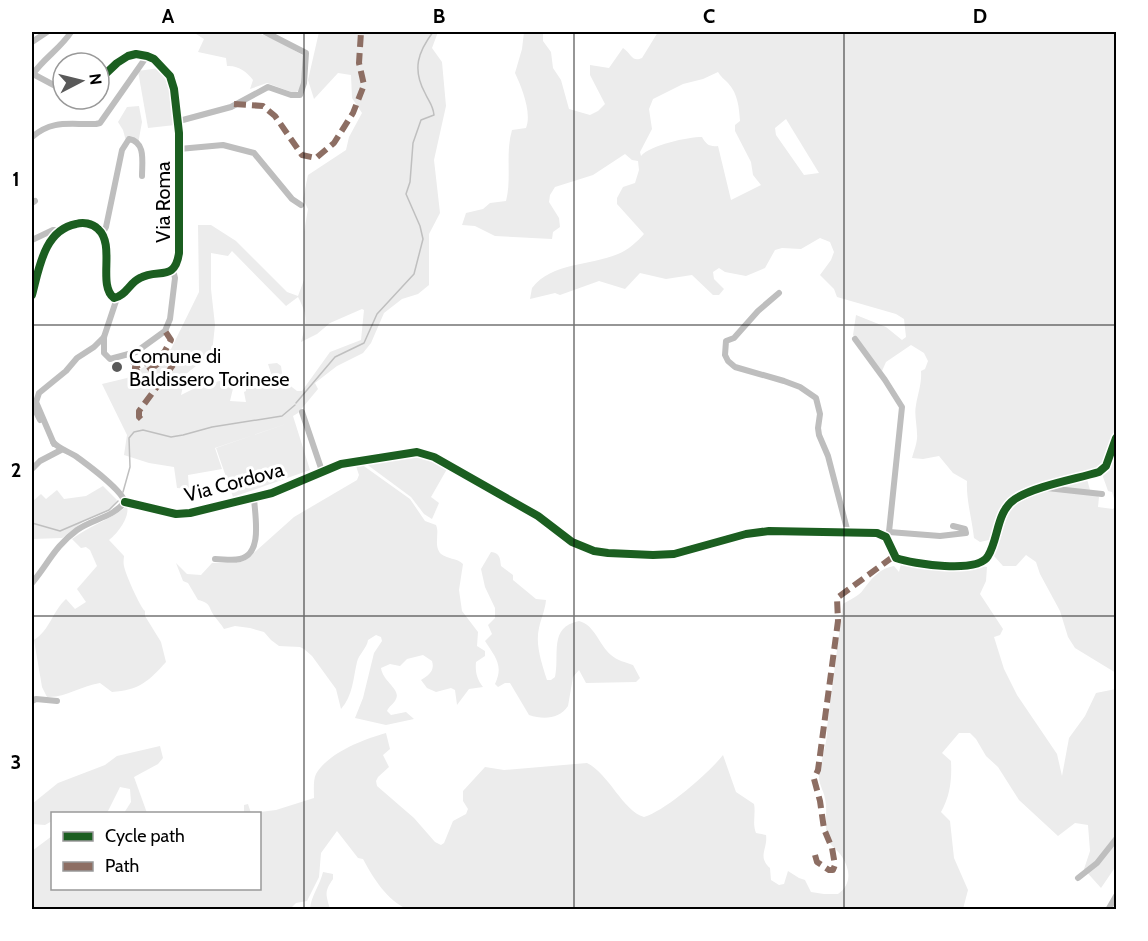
<svg xmlns="http://www.w3.org/2000/svg" width="1148" height="941" font-family="Cabin,sans-serif">
<rect width="100%" height="100%" fill="#fff"/>
<g fill="#ececec" fill-rule="evenodd">
<path d="M193,32h63l22,9 26,15 -4,34 -6,3 -27,-10 -17,6 3,-9c-6,-8 -15,-15 -26,-14l-1,-8 -28,-6 6,-13z"/>
<path d="M319,32h119l-6,16 10,14 4,44 -12,54 6,53 -11,21v51l-11,9 -16,5 -18,14 -13,30 -8,10 -26,13 -22,17 3,6 -20,24 -5,3 17,54 -77,27 -17,-49 76,-26 -77,26 7,21 -34,6 1,14 -12,-1 -3,-21 -25,-4 -25,-8 3,-20 -25,-51 25,-6 44,-29 28,-57 -1,-67h13l25,16 51,51 11,4 6,-16v-48l4,-23 -5,-10 5,-24 38,-25 3,-13 13,-24 -10,-15 -1,-23 -13,-2 -24,26 -6,-19zM232,251l54,55 12,-9c10,19 9,24 3,45l16,-8 13,-11 32,-14 2,1 -3,30 -31,12 -28,39h-5l-14,-11 -2,-14 -4,-3 -9,1 4,12 -26,7v8l-2,1 2,10 -16,-1 5,-21 -5,-2 -35,10 -14,7 5,-21 26,-21 3,-28 -4,-36v-36l17,3z"/>
<path d="M524,32h19v9l8,11 2,16 8,12 8,29 21,6 8,-4 7,-7 -15,-29v-10l19,3 14,-20c8,5 9,15 19,10l16,-26h458v383c-2,14 -3,34 -11,46 -11,15 -70,22 -89,31 -16,12 -20,31 -27,48l-9,2 -6,-4c-2,-19 -8,-38 -7,-57l-14,-8 -14,-17 -16,3 -11,-1c2,-7 6,-17 5,-24 0,-9 -3,-20 -1,-29 2,-12 6,-22 5,-34l4,-2 3,-8 -4,-8 -13,-8 -25,17 -4,9 -29,-36 3,-20 30,12 16,13 4,-3 -2,-18 -8,-5 -59,-17 -3,-8 -14,-14 11,-15 3,-8 -4,-10 -10,-4 -19,11 -19,-1 -7,2 -10,18 -19,8 -21,-4 -6,-4 -6,4 1,7 10,10 -5,6h-6l-21,-20 -26,4 -26,-6 -15,16 -26,-8 -39,14 -5,-2 -25,6 2,-11c20,-26 58,-22 86,-34 9,-3 20,-13 26,-20l-27,-30v-6l6,-11 12,-4 4,-13 -1,-9 -6,-1 -7,-6 -32,21 -38,12 -5,8 -1,7 10,16 1,9 -7,5 -1,7 -57,-3 -20,-10 -13,-1 4,-12 17,-4 7,-6 16,-2c6,-23 -1,-47 6,-71l14,-2c6,-15 -4,-40 -11,-55l7,-24zM718,72c3,5 6,7 10,11 10,11 11,24 12,38l-5,4v6l16,31 2,13 8,10 -30,15 -13,-54c-9,1 -12,-2 -16,-9 -14,0 -52,8 -61,19l-1,-4 12,-23 -3,-20 4,-10 30,-15 20,-5zM786,119l33,54 -15,2 -28,-40 -1,-7z"/>
<path d="M159,68l10,14 6,43 -27,3 -10,-57z"/>
<path d="M139,106l3,16 -4,22 -12,-3 -3,-11 -5,-8 9,-15z"/>
<path d="M1116,452v221l-41,-25 -7,-11 -8,-26 -20,-37 -4,-12 -10,-7 -10,11h-13l-9,-10c0,-18 7,-43 22,-54 17,-12 52,-18 71,-23l3,11 9,7 -1,10 15,2 3,-4 -4,-13 -4,-1 -6,-17 13,-17z"/>
<path d="M411,455l13,2 23,12 -16,28 8,6 -7,16 -8,-5 -13,-17 -46,-34z"/>
<path d="M361,464l49,35 15,22 11,4c4,8 -3,21 5,29 6,5 16,4 22,10l-4,26 3,21 16,21 -1,14 8,5v5l-9,6c-1,10 1,17 7,25l-14,2 -12,16 -2,-15 -4,-2 -15,4 -9,-4 -6,-8c8,-5 14,-9 11,-19l-9,-6 -16,4 -7,7 -10,-2 -9,4c2,14 20,21 15,31 -2,5 -7,7 -9,12l4,4 15,-3 8,7 -28,6 -31,-7 8,-20 11,-45 8,-12 -1,-4 -5,-2 -8,5c-1,8 -9,14 -11,22 -4,17 -4,33 -16,47l-5,-20 -24,-33 -8,-7 -4,-2 -21,-1 -8,-6 -7,-8 -14,-4 -15,-2 -11,3c-3,-5 -6,-8 -9,-12 -7,-9 -3,-14 -17,-17l-10,-17 -5,-2 -7,-18 11,11 14,1 11,-12h25l9,-3 48,-43 63,-37 2,-5 -3,-9z"/>
<path d="M103,486l14,14 -7,10 -26,11 -22,17 -30,1v-37l9,-8 5,5 11,-9 7,9 22,-3z"/>
<path d="M127,506c3,11 -9,27 -18,34l15,16c0,2 -1,7 0,10 1,7 16,41 21,45v5l16,26 5,20c-18,20 -27,28 -54,30l-12,-9c-20,3 -34,15 -53,14l-5,-10 -8,-47c16,-10 18,-28 32,-41l9,10 11,-7 -9,-13 20,-23 -7,-16 -4,-3 -5,1 -9,-9c17,-13 38,-19 55,-33z"/>
<path d="M491,552c9,1 9,6 10,14l12,9v5l23,19 10,1c-1,11 -5,18 -7,28 -4,17 3,36 8,52h4l4,-3c5,-22 -7,-50 24,-56 16,4 20,24 32,34 7,6 14,7 22,10l7,13 -4,4 -50,1 -7,-13 -6,7 -5,29c-9,13 -24,14 -39,9l-19,-32h-5l-7,4 -3,-3c9,-19 0,-27 -10,-43l7,-7 -4,-9 7,-7v-10l-10,-21 -4,-18z"/>
<path d="M901,564l61,7 19,-5 6,1 -1,14 -6,13 23,35 -3,6 -6,2 10,32 13,26 40,59 5,22 7,-38 16,-22 11,-23 20,-4v177l-15,22 -17,-19 6,-18 -2,-26 -13,-2 -17,13 -39,-36 -21,-33 -12,-11 -10,-17 -6,-6h-11l-17,20 9,8c1,19 -1,35 -10,51l9,9 4,37 14,32 -5,19h-556c-19,-8 -34,-31 -44,-50l-5,-1 -21,-27 -16,22 -2,24 -12,24 -11,2 -6,6 -258,1v-59l20,-15v52h208v-74l-16,-1v-8l4,-1 3,9 25,-3 38,-12c0,-7 -1,-18 2,-24 12,-21 48,-35 70,-41l4,16 -7,6 6,12 -11,10 -2,4 1,5 37,32 21,24 6,3 3,-2 9,-22 13,-7 2,-5 -5,-8v-10l22,-24 19,3 83,-7c22,11 36,48 57,54 21,-6 65,-44 79,-62l13,37 18,12c2,10 -2,19 2,29l10,2c2,14 -9,21 4,33l1,12 8,5 5,-1 4,-13 11,7 6,2 6,12 13,2h14c15,-10 12,-27 2,-40 -5,-7 -11,-8 -13,-18 -3,-12 1,-25 -2,-37 -1,-8 -6,-14 -6,-22 1,-17 9,-33 8,-50l15,-116 1,-7c6,-4 16,-8 20,-14 8,-11 17,-22 31,-24l5,6z"/>
<path d="M160,746l3,12 -5,6 -24,13 13,36h-23l7,-11 -1,-13 -10,-2 -13,26 -44,1 -2,-3 -1,2 -8,1v7l-7,4 -13,-1v-20l26,-21 47,-18 12,-9z"/>
<path d="M323,872l10,2v5c-9,13 -7,15 -3,30h-20c1,-13 10,-24 13,-37z"/>
</g>
<g fill="none" stroke-linecap="round" stroke-linejoin="round">
<g stroke="#bfbfbf" stroke-width="1.5">
<path d="M296,403l39,-46 29,-14 13,-29 37,-40 9,-35 -3,-13 -14,-32 4,-12 3,-39 8,-23 13,-5c-1,-10 -5,-13 -9,-22 -13,-24 -7,-41 8,-61"/>
<path d="M123,492l7,-25 -1,-29 5,-6 9,-2 28,7 12,-2 29,-8 70,-11 13,-11"/>
<path d="M32,523l28,8 49,-21 9,-9"/>
</g>
<g stroke="#bebebe" stroke-width="6">
<path d="M32,42l15,-10"/>
<path d="M33,74c11,-16 28,-26 38,-42"/>
<path d="M33,74l30,16"/>
<path d="M179,121l52,-14 37,-20 23,8h9l4,-12 2,-30 -41,-21"/>
<path d="M32,137c21,-18 38,-12 64,-13l4,-1 47,-67"/>
<path d="M179,149l44,-4 31,8 38,46 9,6"/>
<path d="M32,203l3,-2"/>
<path d="M102,234l4,-7 16,-77 7,-11c17,3 13,23 13,37"/>
<path d="M32,240l21,-10h8"/>
<path d="M779,293l-21,18 -24,27 -8,3 -1,14 3,6 7,6 49,14 16,6 16,11 4,16 -2,14 1,7 9,21 20,77"/>
<path d="M32,295c7,-26 12,-65 44,-71 7,-2 16,-1 22,5 18,16 -1,56 16,69 12,-2 15,-15 26,-20 18,-10 35,4 39,-25v-120l-5,-44 -4,-13 -16,-17 -7,-3 -11,-2 -8,2 -11,7 -18,17"/>
<path d="M117,298l-13,39v16l6,6 26,-7 29,-21 5,-12 5,-41 -2,-8"/>
<path d="M855,339l30,41 17,27 -13,125 -3,5"/>
<path d="M32,404l8,16"/>
<path d="M302,412l20,59"/>
<path d="M53,442c7,8 16,9 24,15 12,9 44,32 48,45"/>
<path d="M54,444l-18,-42 3,-9 27,-22 11,-13 17,-11 10,-10"/>
<path d="M32,469l8,-8 21,-11"/>
<path d="M1047,488l55,6"/>
<path d="M125,502l51,12 14,-1 82,-20 69,-29 76,-12 17,5 104,59 34,26 22,9 14,2 45,2 21,-1 72,-20 23,-3 108,2 9,4 10,21c17,6 82,16 92,-2 11,-18 8,-44 27,-57 20,-13 61,-20 84,-27l7,-6 10,-28"/>
<path d="M889,532l51,4 26,-3 -1,-4 -12,-3"/>
<path d="M215,559c8,0 17,2 25,0 23,-5 15,-43 14,-61"/>
<path d="M32,583c16,-19 23,-37 45,-53 15,-11 35,-12 48,-28"/>
<path d="M32,701l4,-2 21,2"/>
<path d="M1078,878l19,-15 19,-24"/>
<path d="M1108,910l8,-14"/>
</g>
<g stroke="#8d6e63" stroke-width="6" stroke-dasharray="12 6" stroke-linecap="butt">
<path d="M234,104l29,2 12,10 27,39 14,3 18,-15 19,-30 11,-28 -5,-22 2,-31"/>
<path d="M130,354l3,8 11,-5"/>
<path d="M153,357l-18,13v-3l28,-14"/>
<path d="M161,358l10,-18 -6,-9"/>
<path d="M141,419l-2,-2v-6l43,-58 -15,4 -23,17"/>
<path d="M815,855l2,7 12,8h4l2,-5 -3,-17 -8,-19 -4,-28 -6,-22 4,-9 20,-149 -1,-23 57,-42"/>
</g>
<defs>
<g id="cycleway">
<path d="M32,295c7,-26 12,-65 44,-71 7,-2 16,-1 22,5 18,16 -1,56 16,69 12,-2 15,-15 26,-20 18,-10 35,4 39,-25v-120l-5,-44 -4,-13 -16,-17 -7,-3 -11,-2 -8,2 -11,7 -18,17"/>
<path d="M125,502l51,12 14,-1 82,-20 69,-29 76,-12 17,5 104,59 34,26 22,9 14,2 45,2 21,-1 72,-20 23,-3 108,2 9,4 10,21c17,6 82,16 92,-2 11,-18 8,-44 27,-57 20,-13 61,-20 84,-27l7,-6 10,-28"/>
</g>
</defs>
<use href="#cycleway" stroke="#fff" stroke-width="11"/>
<use href="#cycleway" stroke="#1b5e20" stroke-width="8"/>
</g>
<path fill="none" stroke="#000" stroke-width="1.5" stroke-opacity="0.55" d="M304,32v878M574,32v878M844,32v878M32,325h1084M32,616h1084"/>
<circle fill="#595959" stroke="#fff" stroke-width="2" cx="117" cy="367" r="6"/>
<g text-anchor="middle" dominant-baseline="central" stroke-width="6" stroke-linejoin="round" paint-order="stroke">
<g font-size="20" fill="#000" stroke="#fff">
<text transform="translate(163 202) rotate(-90)">Via Roma</text>
<text transform="translate(234 482) rotate(-15)">Via Cordova</text>
</g>
<g font-size="20" fill="#000" stroke="#fff" text-anchor="start">
<text x="129" y="356">Comune di<tspan x="129" dy="23">Baldissero Torinese</tspan></text>
</g>
</g>
<rect width="1148" height="941" fill="none" stroke="#ffffff" stroke-width="66"/>
<rect x="51" y="812" width="210" height="78" fill="#ffffff" stroke="#999999" stroke-width="1.5"/>
<rect x="63" y="832" width="30" height="9" fill="#1b5e20" stroke="#999999" stroke-width="1.5"/>
<text x="105" y="842" font-size="18" fill="#000000">Cycle path</text>
<rect x="63" y="862" width="30" height="9" fill="#8d6e63" stroke="#999999" stroke-width="1.5"/>
<text x="105" y="872" font-size="18" fill="#000000">Path</text>
<g transform="translate(81 81) rotate(83)"><circle r="28" fill="#ffffff" stroke="#999999" stroke-width="1.5"/>
<path d="M0-4.5L10 22L0 15L-10 22Z" fill="#595959"/>
<text y="-9" font-size="16" font-weight="bold" text-anchor="middle" fill="#000000">N</text>
</g>
<rect x="33" y="33" width="1082" height="875" fill="none" stroke="#000" stroke-width="2"/>
<g font-size="20" text-anchor="middle" font-weight="bold" fill="#000">
<text x="168" y="23">A</text>
<text x="439" y="23">B</text>
<text x="709" y="23">C</text>
<text x="980" y="23">D</text>
<text x="16" y="186">1</text>
<text x="16" y="477">2</text>
<text x="16" y="769">3</text>
</g>
</svg>
